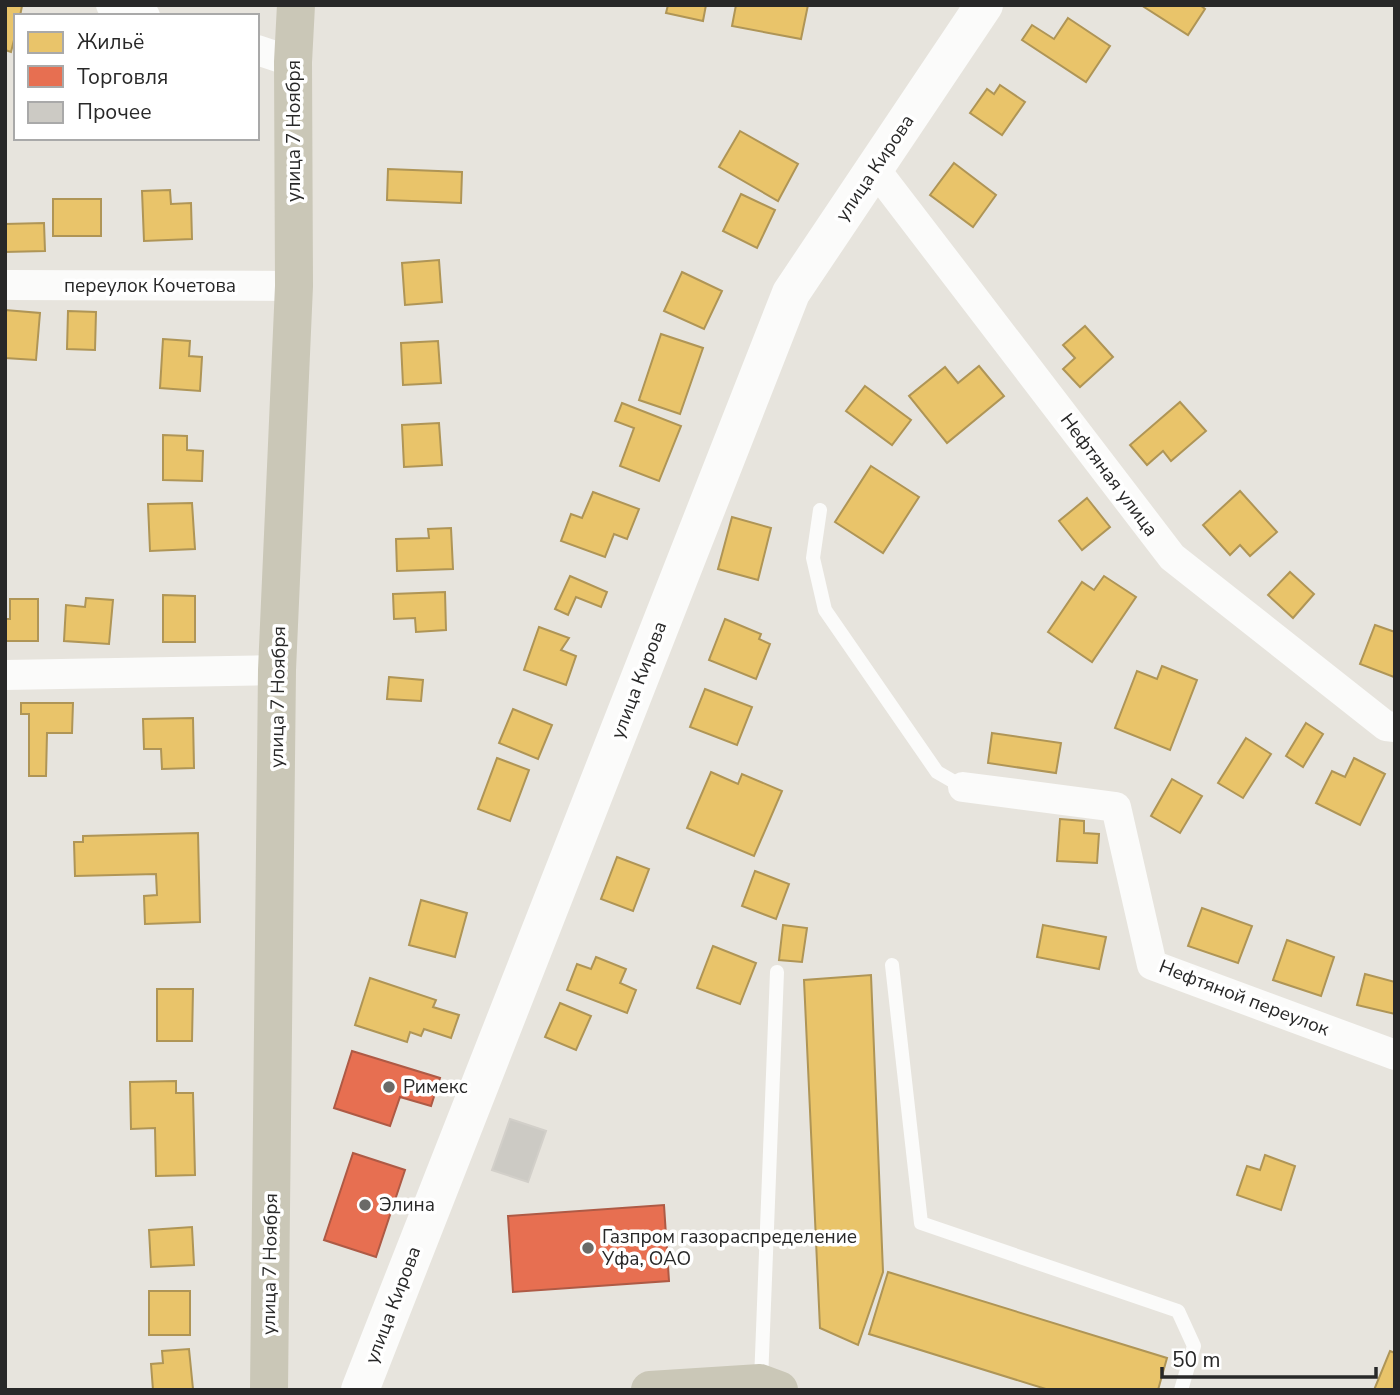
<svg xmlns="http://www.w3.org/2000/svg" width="1400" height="1395" font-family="'Nunito Sans',sans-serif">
<rect width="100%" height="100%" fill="#e7e4dd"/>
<g fill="#e9c46a" stroke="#af9556" stroke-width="2">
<path d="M5,5l17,1 -2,10h-4v16l-5,20 -6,-2z"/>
<path d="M668,5h38l-3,16 -37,-8z"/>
<path d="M736,5h72l-7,34 -69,-13z"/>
<path d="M1141,5h59l5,4 -17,26z"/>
<path d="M1068,18l42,28 -24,36 -64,-42 10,-15 22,14z"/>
<path d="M1000,85l25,17 -23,33 -32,-22 17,-24 7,5z"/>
<path d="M740,131l58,33 -20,37 -59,-34z"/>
<path d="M954,163l42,32 -23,32 -43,-32z"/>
<path d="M388,169l74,3 -1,31 -74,-3z"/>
<path d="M170,190l1,14 20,-1 1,36 -48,2 -2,-50z"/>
<path d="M741,194l34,16 -18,38 -34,-17z"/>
<rect x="53" y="199" width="48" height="37"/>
<path d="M44,223l1,28 -40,1v-28z"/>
<path d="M439,260l3,42 -37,3 -3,-42z"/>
<path d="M682,272l40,19 -18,38 -40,-18z"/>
<path d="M5,310l35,3 -4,47 -31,-2z"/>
<path d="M68,311l28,1 -1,38 -28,-1z"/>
<path d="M1085,326l28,31 -33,30 -17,-18 12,-11 -12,-13z"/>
<path d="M661,334l42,14 -23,66 -41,-14z"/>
<path d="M163,339l27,2 -1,15 13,1 -2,34 -40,-3z"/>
<path d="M438,341l3,42 -38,2 -2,-42z"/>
<path d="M979,366l25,30 -57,47 -38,-47 36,-29 13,16z"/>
<path d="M865,386l46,34 -19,25 -46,-34z"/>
<path d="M1180,402l26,29 -35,30 -8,-10 -16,14 -17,-20z"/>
<path d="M622,403l59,23 -22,55 -39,-15 14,-38 -19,-7z"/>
<path d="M439,423l3,42 -38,2 -2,-42z"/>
<path d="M163,435l24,1v14l16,1 -1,30 -39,-1z"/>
<path d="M871,466l48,31 -36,56 -48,-31z"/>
<path d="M1240,491l37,41 -27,24 -10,-11 -10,10 -27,-30z"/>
<path d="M593,492l46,17 -12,30 -13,-5 -9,23 -44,-16 10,-27 11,4z"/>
<path d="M1087,498l23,29 -28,23 -23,-29z"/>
<path d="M192,503l3,46 -45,2 -2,-47z"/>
<path d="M732,517l39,11 -13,52 -40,-11z"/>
<path d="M451,528l2,41 -56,2 -1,-32 33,-1 -1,-9z"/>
<path d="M1290,572l24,22 -21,24 -25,-23z"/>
<path d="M570,576l37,16 -6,15 -25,-10 -8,18 -13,-6z"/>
<path d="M1104,576l32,21 -44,65 -44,-30 34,-50 12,8z"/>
<path d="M445,592l1,38 -30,2 -1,-14 -21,1 -1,-25z"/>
<path d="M163,595l32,1v46h-32z"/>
<path d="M86,598l27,2 -4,44 -45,-3 2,-36 19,2z"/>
<path d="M10,599h28v42h-33v-22h5z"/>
<path d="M725,619l36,15 -2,5 11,5 -14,35 -47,-19z"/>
<path d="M1375,625l20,7 -1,45 -34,-13z"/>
<path d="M539,627l30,11 -8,12 15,6 -10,29 -42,-15z"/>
<path d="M1162,666l35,14 -27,70 -55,-22 22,-57 20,8z"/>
<path d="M389,677l34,3 -2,21 -34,-2z"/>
<path d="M705,689l47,18 -15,38 -47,-18z"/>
<path d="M21,703h52l-1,30h-25l-1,43h-17v-62h-8z"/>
<path d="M513,709l39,16 -14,34 -39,-16z"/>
<path d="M193,718l1,50 -32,1 -1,-20h-17l-1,-30z"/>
<path d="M1306,723l17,11 -20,33 -17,-11z"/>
<path d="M992,733l69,10 -5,30 -68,-10z"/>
<path d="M1246,738l25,16 -28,44 -25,-15z"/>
<path d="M497,758l32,12 -19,51 -32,-12z"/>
<path d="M1354,758l31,16 -25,51 -44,-22 16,-32 13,6z"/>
<path d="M711,772l27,12 4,-10 40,17 -28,65 -67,-28z"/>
<path d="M1172,779l30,17 -22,37 -29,-17z"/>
<path d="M1060,819l24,2v12l15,1 -2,29 -40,-2z"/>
<path d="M198,833l2,89 -55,2 -1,-28 13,-1 -1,-21 -81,2 -1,-34h9v-6z"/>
<path d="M617,857l32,12 -16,42 -32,-12z"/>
<path d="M755,871l34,13 -13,35 -34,-13z"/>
<path d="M421,900l46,13 -12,44 -46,-12z"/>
<path d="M1202,908l50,18 -14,37 -50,-17z"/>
<path d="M783,925l24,3 -5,34 -23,-2z"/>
<path d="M1043,925l63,12 -7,32 -62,-12z"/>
<path d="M1287,940l47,17 -13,39 -48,-16z"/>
<path d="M713,946l43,17 -16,41 -43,-16z"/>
<path d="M596,957l30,12 -6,14 16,7 -9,23 -60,-23 10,-26 14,5z"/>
<path d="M1365,974l30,8v32l-38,-9z"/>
<path d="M871,975l12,297 -25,73 -38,-17 -16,-348z"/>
<path d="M370,978l66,22 -3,7 26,8 -8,23 -27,-9 -3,7 -11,-4 -3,10 -52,-17z"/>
<path d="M157,989h36l-1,52h-35z"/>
<path d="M560,1003l31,13 -15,34 -31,-13z"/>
<path d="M176,1081v12h17l2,82 -39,1 -1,-48 -24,1 -1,-47z"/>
<path d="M1265,1155l30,11 -14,44 -44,-15 10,-29 13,4z"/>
<path d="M192,1227l2,38 -43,2 -2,-37z"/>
<path d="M888,1272l279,86 -9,32h-109l-180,-56z"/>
<rect x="149" y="1291" width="41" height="44"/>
<path d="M189,1349l4,40 -40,1 -2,-26 12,-1 -1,-12z"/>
<path d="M1390,1351l5,2v37h-21z"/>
</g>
<g fill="#e76f51" stroke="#ae5a45" stroke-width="2">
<path d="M352,1051l88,27 -9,28 -31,-9 -10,29 -56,-18z"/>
<path d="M353,1153l52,17 -29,87 -52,-17z"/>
<path d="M664,1205l5,76 -156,11 -5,-76z"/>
</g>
<path fill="#cccac4" stroke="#d2cfc9" stroke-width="2" d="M510,1119l36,12 -18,51 -36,-12z"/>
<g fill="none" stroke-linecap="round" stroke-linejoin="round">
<g stroke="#fbfbfa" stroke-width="14">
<path d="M820,510l-7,48 12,52 112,162 26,15"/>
<path d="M892,965l29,258 257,88 16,35 -13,44"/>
<path d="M761,1381l16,-409"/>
</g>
<g stroke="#fbfbfa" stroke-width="30">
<path d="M111,5l34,11"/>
<path d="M257,50l36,12"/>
<path d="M875,169l297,388 214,169 9,1"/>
<path d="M5,285l289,1"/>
<path d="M5,675l272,-5"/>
<path d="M963,787l153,20 36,158 243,90"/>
</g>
<path stroke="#fbfbfa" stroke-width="38" d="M360,1390l431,-1097 193,-288"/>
<g stroke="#cac7b7" stroke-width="38">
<path d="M269,1390l8,-720 17,-384 -1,-224 3,-57"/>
<path d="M650,1390l110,-7 19,7"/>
</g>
</g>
<g fill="#6b6a67" stroke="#fff" stroke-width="2.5">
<circle cx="389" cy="1087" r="7"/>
<circle cx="365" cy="1205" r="7"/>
<circle cx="588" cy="1248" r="7"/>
</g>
<g text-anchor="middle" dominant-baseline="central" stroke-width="7" stroke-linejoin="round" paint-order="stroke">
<g font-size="19" fill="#282828" stroke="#fff">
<text transform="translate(294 131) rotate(-90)">улица 7 Ноября</text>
<text transform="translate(875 168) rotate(-56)">улица Кирова</text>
<text x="150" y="286">переулок Кочетова</text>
<text transform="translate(1109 475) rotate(53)">Нефтяная улица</text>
<text transform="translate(639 680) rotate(-69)">улица Кирова</text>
<text transform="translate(278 697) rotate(-89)">улица 7 Ноября</text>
<text transform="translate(1244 998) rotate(21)">Нефтяной переулок</text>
<text transform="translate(270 1264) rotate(-89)">улица 7 Ноября</text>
<text transform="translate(393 1305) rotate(-69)">улица Кирова</text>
</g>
<g font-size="19" fill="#282828" stroke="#fff" text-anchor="start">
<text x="403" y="1087">Римекс</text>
<text x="379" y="1205">Элина</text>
<text x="602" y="1237">Газпром газораспределение<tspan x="602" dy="22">Уфа, ОАО</tspan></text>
</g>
</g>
<rect width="1400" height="1395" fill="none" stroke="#282828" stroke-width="14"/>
<rect x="14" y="14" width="245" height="126" fill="#ffffff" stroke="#a9a9a9" stroke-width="2"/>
<rect x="28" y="32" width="35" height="21" fill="#e9c46a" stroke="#a9a9a9" stroke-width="2"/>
<text x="77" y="49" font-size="21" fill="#282828">Жильё</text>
<rect x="28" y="66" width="35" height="21" fill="#e76f51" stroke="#a9a9a9" stroke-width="2"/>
<text x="77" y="84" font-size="21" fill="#282828">Торговля</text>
<rect x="28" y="102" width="35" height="21" fill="#cccac4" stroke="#a9a9a9" stroke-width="2"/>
<text x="77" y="119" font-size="21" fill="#282828">Прочее</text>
<path d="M1162 1367v10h214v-10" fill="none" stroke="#282828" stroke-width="3.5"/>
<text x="1172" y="1367" font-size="21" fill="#282828" stroke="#ffffff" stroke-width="5" paint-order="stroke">50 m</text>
</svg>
